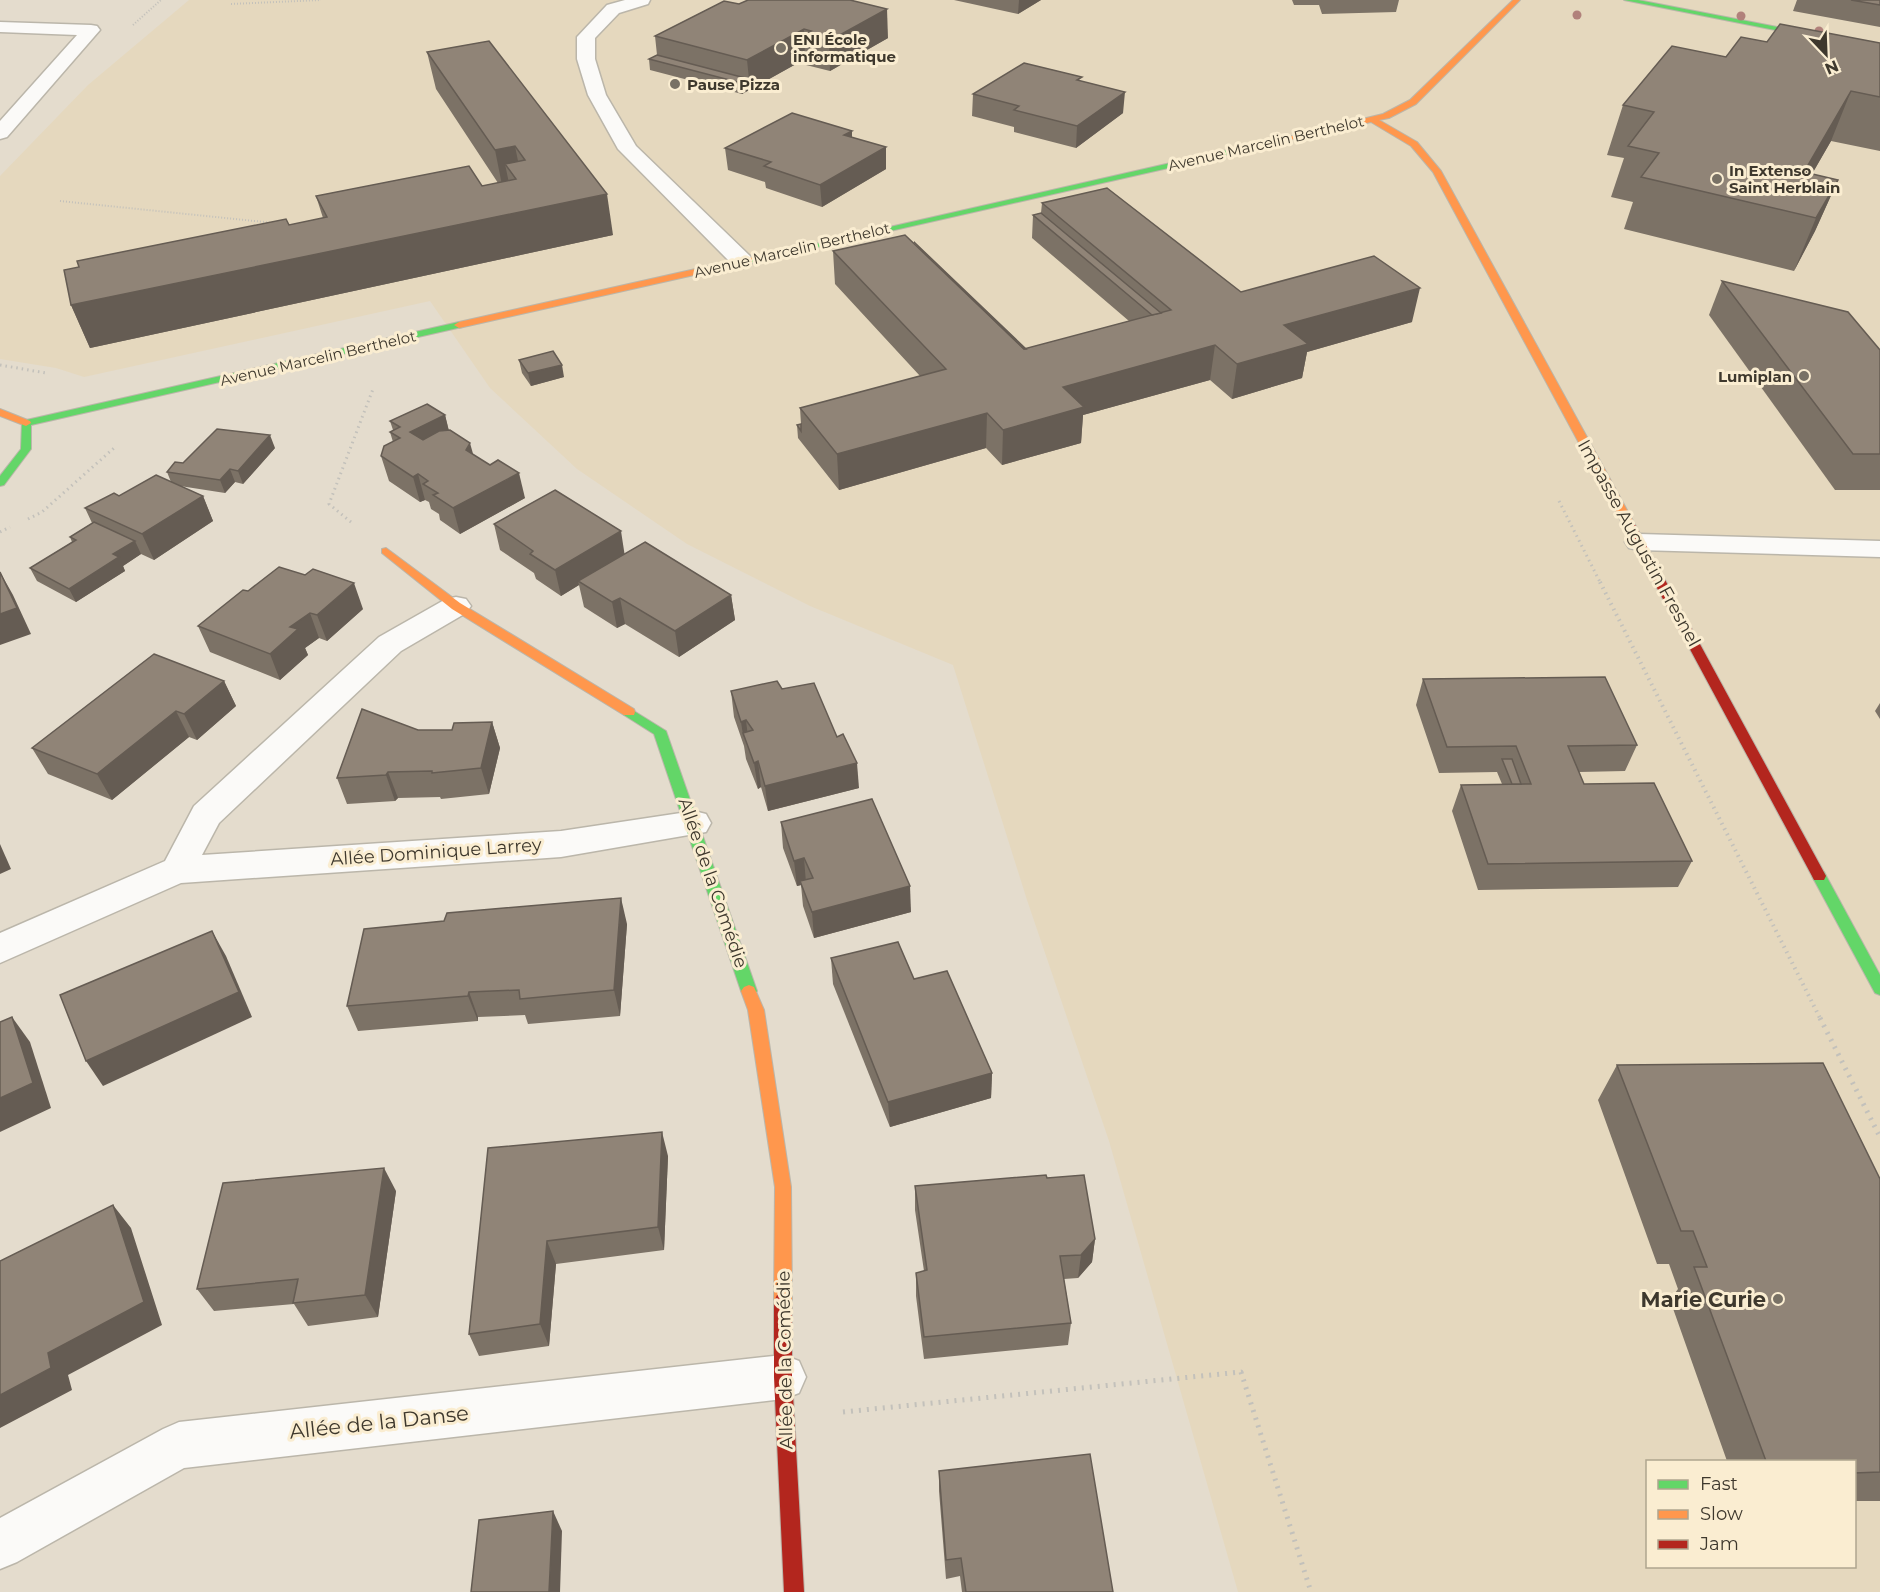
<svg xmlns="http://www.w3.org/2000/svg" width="1880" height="1592" font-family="Montserrat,sans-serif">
<rect width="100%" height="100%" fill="#e4dccd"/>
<path fill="#e5d8be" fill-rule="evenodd" d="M189,0h1691v1592h-642l-129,-451 -82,-241 -74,-235 -143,-59 -123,-62 -110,-75 -87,-81 -60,-87 -346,76 -28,-9 -56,-9v-183l88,-91zM1648,1462h206v104h-206z"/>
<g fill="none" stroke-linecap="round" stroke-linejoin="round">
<defs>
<g id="street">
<path d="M625,0h25l-2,4 -29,9 -24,25v21l11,36 30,51 114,110 3,5 -3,5 -8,2 -8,-2 -116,-117 -30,-54 -11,-36v-22l30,-32z"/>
<path d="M0,22l91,3 6,1 3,4 -93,107 -7,2v-18l77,-86 -77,-3z"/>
<path d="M1639,534l241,7v16l-241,-7 -10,-2 -4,-6 4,-6z"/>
<path d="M456,597l10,2 5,7 -5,7 -65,38 -182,172 -17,32 359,-24 133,-20 12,3 5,9 -5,9 -145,25 -380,26 -181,80v-30l165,-72 29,-55 185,-169 67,-38z"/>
<path d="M783,1355l16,6 7,16 -7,16 -16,6 -599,69 -167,94 -17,7v-51l163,-89 16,-7z"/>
</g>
<g id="fast">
<path d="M1624,0h14l242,47v4z"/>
<path d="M1267,141l4,2 -1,2 -521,118 -4,-3z"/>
<path d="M459,322l3,1v4l-431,98v24l-27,36 -4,1v-10l21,-27 1,-28z"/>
<path d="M629,708l37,23 91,260 -3,4 -5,2 -5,-2 -3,-4 -87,-257 -30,-19 -1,-3 1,-3z"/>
<path d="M1819,871l5,1 56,103v20l-5,-2 -63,-117 2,-4z"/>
</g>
<g id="slow">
<path d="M1513,0h7l-104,104 -27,14 -10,2 38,22 24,29 192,350 -6,3 -6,-3 -188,-349 -22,-26 -40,-24 -104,23 -4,-2 120,-29 27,-14z"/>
<path d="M749,257l3,1v4l-293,66 -5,-3 5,-3z"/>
<path d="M0,409l30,12 1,2 -5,3 -26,-10z"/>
<path d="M386,548l74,55 174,106 1,3 -1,3h-10l-172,-106 -70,-56v-4z"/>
<path d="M749,985l5,2 10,23 27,177 1,114 -3,6 -6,2 -6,-2 -3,-6 1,-114 -27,-177 -7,-19 3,-4z"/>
</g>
<g id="jam">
<path d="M1627,518l6,3 193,355 -2,4h-10l-2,-4 -191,-355z"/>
<path d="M783,1293l6,2 3,6v76l12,215h-20l-10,-215v-76l3,-6z"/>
</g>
</defs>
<use href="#street" stroke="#bbb6aa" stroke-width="3"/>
<use href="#fast" stroke="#bbb6aa" stroke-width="2"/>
<use href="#slow" stroke="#bbb6aa" stroke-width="2"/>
<use href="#jam" stroke="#bbb6aa" stroke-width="2"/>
<g stroke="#c3c1bb" stroke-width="2" stroke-dasharray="1 2" stroke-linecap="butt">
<path d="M231,4l90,-4"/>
<path d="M133,25l28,-25"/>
<path d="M60,201l214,22"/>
</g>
<g stroke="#c3c1bb" stroke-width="3" stroke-dasharray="1.5 4" stroke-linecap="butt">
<path d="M0,365l46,8"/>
<path d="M1559,501l42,83"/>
<path d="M28,519l14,-7 72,-64"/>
<path d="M351,522l-22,-18 44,-115"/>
<path d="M0,532l10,-5"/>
</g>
<path stroke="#c3c1bb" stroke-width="4" stroke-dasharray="1.5 4.5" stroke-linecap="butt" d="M1600,582l221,438"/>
<g stroke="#c3c1bb" stroke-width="5" stroke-dasharray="2 6" stroke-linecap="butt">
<path d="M1820,1018l60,119"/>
<path d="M843,1412l398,-40 70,220"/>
</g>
<use href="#street" fill="#fbfaf8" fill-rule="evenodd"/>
<use href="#fast" fill="#63d668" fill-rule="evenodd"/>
<use href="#slow" fill="#ff974d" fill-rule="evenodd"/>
<use href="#jam" fill="#b3261e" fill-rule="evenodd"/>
</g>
<g fill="#b1817b">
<circle cx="1577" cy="15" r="4.5"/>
<circle cx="1741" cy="16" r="4.5"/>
<circle cx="1819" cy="31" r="4.5"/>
</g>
<g fill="#7c7266">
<path d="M954,0h87l-23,14z"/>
<path d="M1292,0h107l-3,12 -74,2 -3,-9h-25z"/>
<path d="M1797,0h83v27l-87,-16z"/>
<path d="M724,1l164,37 -58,33 -24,-6 -1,-6 -63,35 -92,-24 -1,-11 8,-4 -2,-19z"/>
<path d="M1767,42l113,1v108l-49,-10 -19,33 26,6 -23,51 -21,40 -170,-42 9,-27 -22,-5 13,-39 -17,-3 16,-50 103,-48z"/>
<path d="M427,52l186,183 -523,113 -19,-43 218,-80 34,-7 -7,-22 166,-10 16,-3 -62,-94z"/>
<path d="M1082,81l41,32 -47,35 -62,-16v-5l-42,-11 1,-22z"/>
<path d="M852,137l34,32 -64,38 -56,-19 -1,-6 -37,-12 -3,-22z"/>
<path d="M1042,203l199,89 171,30 -105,30 -5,26 -70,21 -22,-19 -127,35 -2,28 -79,22 -16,-17 -147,42 -41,-52 -1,-13 4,-1 -1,-16 120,-32 -85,-92 -2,-33 193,98 103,-28 -97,-83 1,-23 8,-2z"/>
<path d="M1722,281l158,69v140h-45l-126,-175z"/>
<path d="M519,360l45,17 -33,9 -9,-13z"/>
<path d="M445,415l4,16 24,23 52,44 -65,36 -20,-14 -1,-6 -8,-5 -2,-7 -4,-2 -5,2 -31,-21 -8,-25 12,-14 -3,-10 3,-2 -3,-9z"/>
<path d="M275,448l-32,36 -8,-2 -10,11 -45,-7 23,10 10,25 -59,39 -13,-6 -18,12 2,5 -49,31 -39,-21 -7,-13 42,-26 -2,-5 22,-14 -7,-15 34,-12 52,-14 -4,-10 16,-9z"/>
<path d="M494,524l131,30 106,41 4,25 -56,37 -54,-33 -8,4 -33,-21 -5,-22 -18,11 -25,-17 -2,-6 -34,-23z"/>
<path d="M248,591l115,18 -36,32 -8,-3 -14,10 3,7 -28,25 -70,-28 -12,-26z"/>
<path d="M1423,679l214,66 -12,26 -46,1 5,12 108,77 -14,26 -200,3 -26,-79 9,-26 41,-1 -5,-12 -58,1 -23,-68z"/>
<path d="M224,681l12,25 -39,34 -8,-3 -77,63 -64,-26 -16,-26z"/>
<path d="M782,689l77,99 -91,23 -7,-24 -3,2 -12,-30 -2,-13 -10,-29 -3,-26z"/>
<path d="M1880,703v16l-5,-8z"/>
<path d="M492,722l8,26 -11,46 -48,5 -1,-2 -42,1 -3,3 -48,3 -10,-26 81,-48h34z"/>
<path d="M781,822l130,90 -97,26 -11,-32 -2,-21 -4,1 -14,-38z"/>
<path d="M627,924l-7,92 -92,8 -3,-9 -47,2v4l-120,10 -11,-25z"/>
<path d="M831,958l83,21 78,94 -1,25 -101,29 -57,-143z"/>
<path d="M1617,1065l263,114v322h-26v-40h-127l-57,-161 8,-11 -9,-25h-12l-59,-164z"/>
<path d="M488,1148l180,8 -4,94 -108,14 -7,82 -70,10 -10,-22z"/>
<path d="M1047,1178l48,61 -3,23 -14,16 -14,1 7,44 -3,22 -144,14 -8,-63v-23l8,-2 -9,-61v-24z"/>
<path d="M396,1191l-18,126 -70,9 -14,-22 -80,7 -17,-22z"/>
<path d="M939,1471l174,121h-151l-2,-16 -14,3 -7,-88z"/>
</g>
<g fill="#655c53">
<path d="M1019,0h22l-23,14z"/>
<path d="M887,9l1,29 -58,33 -1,-30z"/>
<path d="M804,29l1,30 -63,35 -1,-11 8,-4 -2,-19z"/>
<path d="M1851,91l-20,50 -41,71 14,-40z"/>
<path d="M1125,92l-2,21 -47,35 1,-22z"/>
<path d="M852,131v22l-8,-18z"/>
<path d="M515,146l8,40 -7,-7 -11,-15 5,24 -7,2 -8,-40z"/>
<path d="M886,147v22l-64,38 -2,-22z"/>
<path d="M1838,180l-23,51 -21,40 22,-53z"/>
<path d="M607,194l6,41 -523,113 -19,-43z"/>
<path d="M1420,288l-8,34 -105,30 -5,26 -70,21 5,-35 47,-39z"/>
<path d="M1215,345l-5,35 -127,35 -2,28 -79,22 1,-35 60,-43z"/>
<path d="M562,365l2,12 -33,9 -3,-13z"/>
<path d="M987,413l-1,35 -147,42 -2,-36z"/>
<path d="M445,415l6,25 -37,4 -4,-12z"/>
<path d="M270,435l5,13 -32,36 -5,-13z"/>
<path d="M470,443l7,25 -11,-18z"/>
<path d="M230,469l5,13 -10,11 -5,-13z"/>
<path d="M519,473l6,25 -65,36 -7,-26z"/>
<path d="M418,474l7,26 -5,2 -7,-25z"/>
<path d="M203,496l10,25 -59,39 -12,-26z"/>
<path d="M621,531l4,26 -47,24 1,4 -18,11 -6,-26z"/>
<path d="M135,541l6,13 -18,12 2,5 -49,31 -7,-13 44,-35z"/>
<path d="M0,572l13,23 18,39 -31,11z"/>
<path d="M354,583l9,26 -36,32 -10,-26z"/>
<path d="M731,595l4,25 -56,37 -4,-26z"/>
<path d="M620,598l5,26 -8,4 -5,-26z"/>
<path d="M310,613l9,25 -14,10 3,7 -28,25 -10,-26 20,-27z"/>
<path d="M224,681l12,25 -39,34 -13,-26z"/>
<path d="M176,711l13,26 -77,63 -15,-26z"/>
<path d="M746,720l3,26 -6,-11 -2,-13z"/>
<path d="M492,722l8,26 -11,46 -8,-26z"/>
<path d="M758,761l3,26 -3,2 -4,-26z"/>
<path d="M857,763l2,25 -91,23 -3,-25z"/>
<path d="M388,772l10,26 -3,3 -9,-26z"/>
<path d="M0,844l11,25 -11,5z"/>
<path d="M804,858l2,25 -6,-2 1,4 -4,1 -3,-25z"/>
<path d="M910,886l1,26 -97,26 -2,-26z"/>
<path d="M621,898l6,26 -7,92 -6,-26z"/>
<path d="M212,931l14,25 26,61 -149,69 -17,-25z"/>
<path d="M469,992l9,25v4l-10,-25z"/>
<path d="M12,1017l18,25 21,66 -51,24v-34z"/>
<path d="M992,1073l-1,25 -101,29 -2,-25z"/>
<path d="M662,1132l6,24 -4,94 -6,-23z"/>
<path d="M384,1168l12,23 -18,126 -13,-22z"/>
<path d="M113,1205l18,23 31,97 -94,50 4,15 -72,38v-33l48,-42z"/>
<path d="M1095,1239l-3,23 -14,16 3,-23z"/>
<path d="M547,1241l9,23 -7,82 -9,-22z"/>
<path d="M553,1511l9,20 -2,61h-11z"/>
</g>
<g fill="#908477" stroke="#655c53" stroke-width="1.5">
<path d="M748,0h102l37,9 -58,32 -25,-6 7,-4 -7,-2 -57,31 -92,-24 69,-35 15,3z"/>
<path d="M1851,0h29v5z"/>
<path d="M1780,24l100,19v54l-29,-6 -47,81 34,8 -22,38 -175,-41 18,-24 -31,-7 26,-34 -31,-7 49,-59 54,11 15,-20 26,5z"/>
<path d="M489,41l118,153 -536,111 -7,-35 15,-3 -2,-6 209,-42 3,6 38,-8 -11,-21 153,-30 13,20 34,-7 -11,-15 20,-4 -10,-14 -20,4 -68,-98z"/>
<path d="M657,55l92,24 -8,4 -92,-24z"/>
<path d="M1024,63l58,14 -5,3 48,12 -48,34 -63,-16 5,-4 -46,-12z"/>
<path d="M792,113l60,18 -8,4 42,12 -66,38 -56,-19 7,-4 -46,-14z"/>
<path d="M1107,188l134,104 133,-36 46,32 -136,37 24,19 -71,20 -22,-19 -152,42 21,20 -81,23 -16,-17 -150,41 -37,-46 146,-39 -113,-118 72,-16 119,114 147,-39 -129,-107z"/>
<path d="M1041,213l120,100 -9,2 -119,-100z"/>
<path d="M914,242l112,107h-2z"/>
<path d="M1722,281l126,31 32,38v104h-27z"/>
<path d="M553,351l9,14 -34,8 -9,-13z"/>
<path d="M427,404l18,11 -35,17 13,8 16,-9 11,-1 20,13 -4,7 24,15 8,-5 21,13 -66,35 -20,-13 5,-2 -15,-9 5,-3 -10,-7 -5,3 -32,-21 3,-10 16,-8 -10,-6 10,-5 -10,-6z"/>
<path d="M801,424v7l-4,-6z"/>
<path d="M217,429l53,6 -32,36 -8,-2 -10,11 -53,-8 8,-10 8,1z"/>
<path d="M156,475l47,21 -61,38 -57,-26 29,-15 5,3z"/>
<path d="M555,490l66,41 -66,39 -25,-16 3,-3 -39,-27z"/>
<path d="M94,522l41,19 -22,13 6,3 -50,32 -39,-21 46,-28 -6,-3z"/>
<path d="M645,542l86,53 -56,36 -55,-33 -8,4 -34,-21z"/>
<path d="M279,567l26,8 8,-6 41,14 -37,32 -7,-2 -20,14 8,2 -28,25 -72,-28 45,-36 5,1z"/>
<path d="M0,572l17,36 -17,6z"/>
<path d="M154,654l70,27 -40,33 -8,-3 -79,63 -65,-26z"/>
<path d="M1605,677l32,68 -69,1 16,38 70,-1 38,78 -204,3 -27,-79 70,-1 -15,-38 -69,1 -24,-68z"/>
<path d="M777,681l5,8 32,-6 23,54 6,-3 14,29 -92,23 -7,-25 -4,2 -11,-30 10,-3 -7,-10 -5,2 -10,-31z"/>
<path d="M362,709l56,21h34l2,-7 38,-1 -11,46 -49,5v-2l-44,1 -2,3 -49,3z"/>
<path d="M1502,759h10l9,25h-9z"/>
<path d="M872,799l38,87 -98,26 -12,-31 13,-3 -9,-20 -10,3 -13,-39z"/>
<path d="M621,898l-7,92 -94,9 -1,-9 -50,2 -1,4 -121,10 17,-77 80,-8 3,-8z"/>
<path d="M212,931l27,61 -153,69 -26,-66z"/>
<path d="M898,942l16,37 33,-8 45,102 -104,29 -57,-144z"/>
<path d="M12,1017l21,66 -33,15v-76z"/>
<path d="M1823,1063l57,116v293l-26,1v-12h-88l-72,-194h13l-14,-36h-12l-64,-166z"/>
<path d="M662,1132l-4,95 -111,14 -7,83 -71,10 19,-186z"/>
<path d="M384,1168l-19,127 -72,8 5,-24 -101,10 26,-106z"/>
<path d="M1046,1175l1,3 37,-3 11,64 -14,16 -21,1 11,67 -147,14 -8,-64 11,-3 -12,-84z"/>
<path d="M113,1205l31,97 -96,51 3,15 -51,27v-134z"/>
<path d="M1090,1454l23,138h-147l-5,-34 -15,2 -7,-89z"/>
<path d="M553,1511l-4,81h-78l8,-72z"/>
</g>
<g fill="#787165" stroke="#faedd1" stroke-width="2">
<circle cx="781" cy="48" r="6"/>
<circle cx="675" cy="84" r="6"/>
<circle cx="1717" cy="179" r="6"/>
<circle cx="1804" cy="376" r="6"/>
<circle cx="1778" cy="1299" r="6"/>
</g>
<g text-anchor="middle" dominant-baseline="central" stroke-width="6" stroke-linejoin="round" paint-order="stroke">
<g font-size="15" font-weight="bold" fill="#3e382d" stroke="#faedd1" text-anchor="start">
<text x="793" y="39">ENI École<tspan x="793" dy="17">informatique</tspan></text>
<text x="687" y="84">Pause Pizza</text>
<text x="1729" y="170">In Extenso<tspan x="1729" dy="17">Saint Herblain</tspan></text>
<text x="1792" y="376" text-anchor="end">Lumiplan</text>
</g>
<g font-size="15" fill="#3e382d" stroke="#faedd1">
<text transform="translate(1266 143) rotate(-13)">Avenue Marcelin Berthelot</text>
<text transform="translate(792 250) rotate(-13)">Avenue Marcelin Berthelot</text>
<text transform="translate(318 358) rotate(-13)">Avenue Marcelin Berthelot</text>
</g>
<g font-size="18" fill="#3e382d" stroke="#faedd1">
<text transform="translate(1639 543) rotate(61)">Impasse Augustin Fresnel</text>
<text transform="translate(436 852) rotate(-4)">Allée Dominique Larrey</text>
<text transform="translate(713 883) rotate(71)">Allée de la Comédie</text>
<text transform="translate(785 1360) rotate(-91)">Allée de la Comédie</text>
</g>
<g font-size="21" font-weight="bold" fill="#3e382d" stroke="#faedd1" text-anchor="end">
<text x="1766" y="1299">Marie Curie</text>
</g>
<g font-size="21" fill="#3e382d" stroke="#faedd1">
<text transform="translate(379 1422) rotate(-6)">Allée de la Danse</text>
</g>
</g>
<rect x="1646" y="1460" width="210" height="108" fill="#faedd1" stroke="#afa58f" stroke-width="1.5"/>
<rect x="1658" y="1480" width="30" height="9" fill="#63d668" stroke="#afa58f" stroke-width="1.5"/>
<text x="1700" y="1490" font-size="18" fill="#3e382d">Fast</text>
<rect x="1658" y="1510" width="30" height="9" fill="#ff974d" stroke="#afa58f" stroke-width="1.5"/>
<text x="1700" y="1520" font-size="18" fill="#3e382d">Slow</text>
<rect x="1658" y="1540" width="30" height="9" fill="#b3261e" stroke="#afa58f" stroke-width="1.5"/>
<text x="1700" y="1550" font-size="18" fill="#3e382d">Jam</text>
<g transform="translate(1826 54) rotate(157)" stroke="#faedd1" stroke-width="4.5" paint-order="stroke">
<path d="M0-4.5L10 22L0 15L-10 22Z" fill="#3e382d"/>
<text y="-9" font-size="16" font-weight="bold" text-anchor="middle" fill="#3e382d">N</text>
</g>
</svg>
